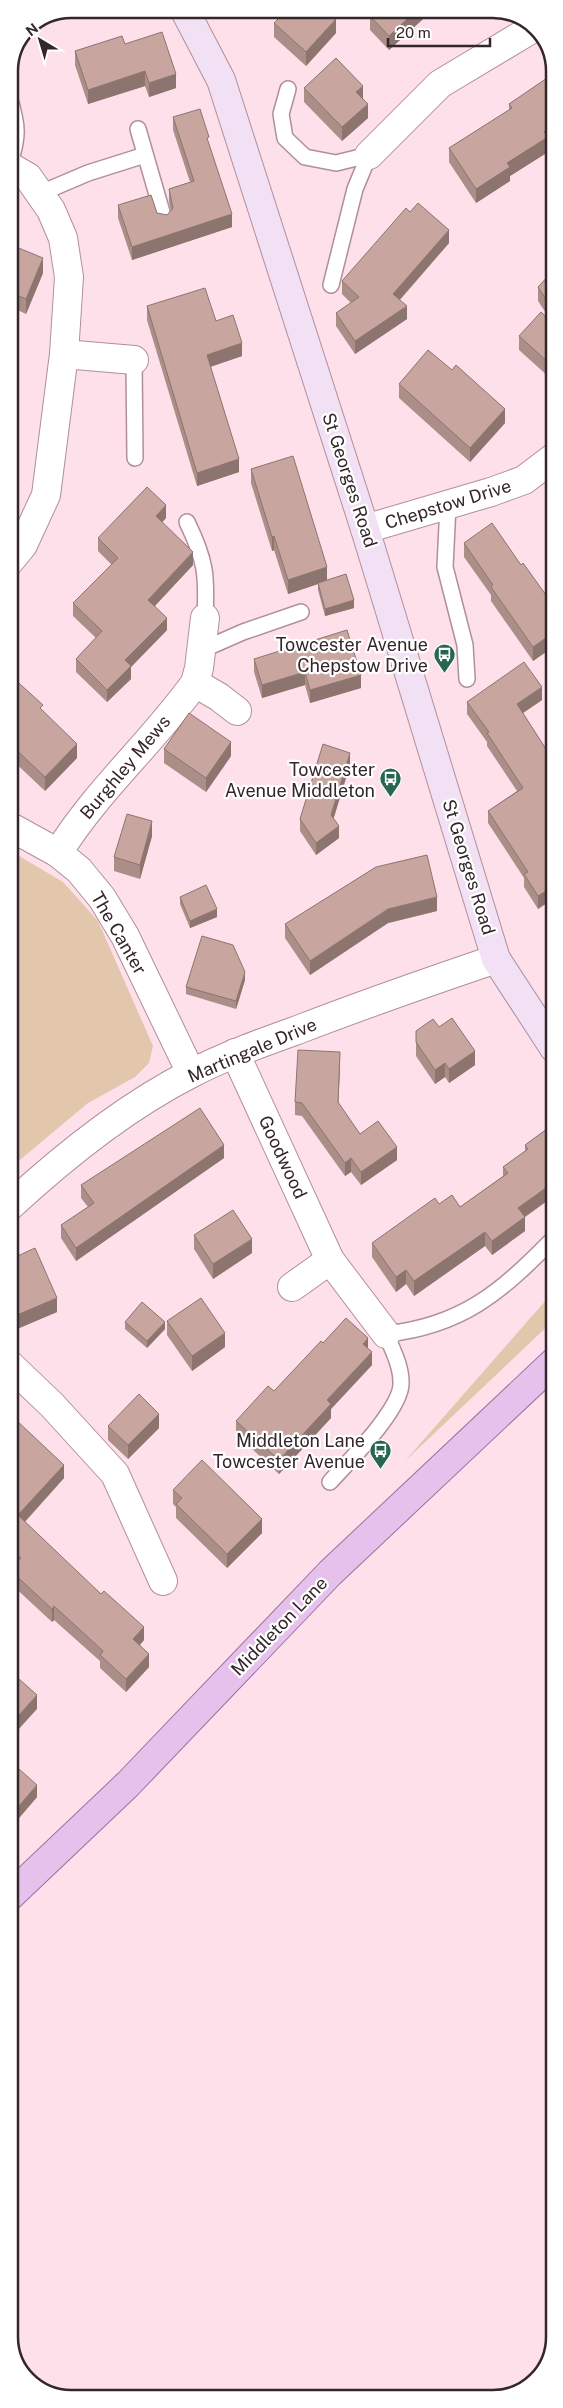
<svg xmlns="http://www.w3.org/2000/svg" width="563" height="2408" font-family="'Public Sans',sans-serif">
<rect width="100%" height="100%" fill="#fde0e9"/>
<g fill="#e3c7ac">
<path d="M9,850l54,32 35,39 55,125 -4,17 -14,14 -47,26 -79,66z"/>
<path d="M554,1291v29l-149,141z"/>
</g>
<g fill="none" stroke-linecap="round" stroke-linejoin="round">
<defs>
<g id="lane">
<path d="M288,89l-7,25 4,24 20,19 31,6 33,-8"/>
<path d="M9,96c9,30 10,40 0,70"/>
<path d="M138,129l26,90"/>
<path d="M41,193l47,-20 57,-18"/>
<path d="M331,285l24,-96 14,-34"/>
<path d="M134,360l1,98"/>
<path d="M448,505l-3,62 20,78 2,34"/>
<path d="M187,522c19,39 20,53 18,96"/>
<path d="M202,650l41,-18 58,-20"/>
<path d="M330,1482c18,-20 73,-74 71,-100 0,-17 -9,-33 -15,-48 75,-8 114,-41 165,-93"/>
</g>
<g id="street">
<path d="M369,155l71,-71 95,-57"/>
<path d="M9,166l19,11 23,33 12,28 6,39 -5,77 -18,141 -23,50 -14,17"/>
<path d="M64,354l70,6"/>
<path d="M365,529l126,-37 33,-12 29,-22"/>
<path d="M195,683l24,14 18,14"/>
<path d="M9,826l49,27 21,17 23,28 23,38 66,137"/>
<path d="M58,853c39,-63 94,-110 137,-170l4,-15 6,-50"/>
<path d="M235,1053l95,207 56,74"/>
<path d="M9,1207c55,-51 116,-100 183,-134 35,-18 72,-31 108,-44 65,-25 131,-48 196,-70"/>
<path d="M292,1287l38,-27"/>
<path d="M9,1364l43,41 63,69 48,107"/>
</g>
<path id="secondary" d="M184,9l37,71 144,449 131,430 58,89"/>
<path id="primary" d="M10,1896l118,-112 202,-211 224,-211"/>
</defs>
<use href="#lane" stroke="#b18f9a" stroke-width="18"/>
<use href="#street" stroke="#b18f9a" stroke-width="30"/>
<use href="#secondary" stroke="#b18f9a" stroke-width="30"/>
<use href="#primary" stroke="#9b709f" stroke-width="30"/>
<use href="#lane" stroke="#fff" stroke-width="15"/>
<use href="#street" stroke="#fff" stroke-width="28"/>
<use href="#secondary" stroke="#f2e0f5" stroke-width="28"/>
<use href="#primary" stroke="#e5c1eb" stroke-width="28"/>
</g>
<g fill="#ac8e88">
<path d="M434,9l-45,41 -19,-20v-14z"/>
<path d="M274,23l62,10 -30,33 -32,-29z"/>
<path d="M125,44l51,44 -27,9 -4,-11 -57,18 -13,-39v-14z"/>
<path d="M553,74v66l-5,3v9l-38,24v5l-34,22 -27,-41v-14l60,-38v-6z"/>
<path d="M304,88l59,11 5,19 -26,23 -38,-39z"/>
<path d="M173,117l36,28 23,82 -100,33 -14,-42v-13l49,10 4,-4 -2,-9v-13l21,-7 -17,-52z"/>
<path d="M410,212l39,31 -49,57 7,19 -52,35 -19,-28v-13l15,-10 -9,-9v-13z"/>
<path d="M9,244l34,29 -17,41 -17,-8z"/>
<path d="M553,271v102l-4,4 -30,-27v-14l33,-14 -14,-21v-14z"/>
<path d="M147,306l69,15 26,35 -32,11 29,105 -42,14 -50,-166z"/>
<path d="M399,384l106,39 -35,39 -71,-64z"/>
<path d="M251,469l76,111 27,28 -29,8 -7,-26v-6l-30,10 -14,-44 -2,1 -21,-68z"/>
<path d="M166,518l-4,4 31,43 -38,41 12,24 -36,37v12l-24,23 -31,-30v-13l20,-21 -23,-22v-13l39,-38 -14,-14v-13z"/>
<path d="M464,543l57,22 25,30 7,1v51l-20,14 -42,-60v-6l-27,-38z"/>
<path d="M254,659l107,29 -51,15 -5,-18 -43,13 -8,-26z"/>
<path d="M9,676l34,35 34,47 -32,33 -36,-34z"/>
<path d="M542,700l-19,13 30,47 1,138 -16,11 -14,-22v-9l-36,-55v-12l29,-20 -30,-45v-4l-20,-28v-12z"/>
<path d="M164,749l67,7 -25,36 -42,-29z"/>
<path d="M350,765l-17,54 6,19 -23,17 -16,-24v-12z"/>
<path d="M152,836l-12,43 -26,-8v-14z"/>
<path d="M180,897l37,20 -27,11 -10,-24z"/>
<path d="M437,911l-49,12 -78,52 -25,-37v-14z"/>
<path d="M245,980l-9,29 -50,-15v-7z"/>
<path d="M439,1027l36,38 -26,18 -4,-6 -10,7 -19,-28v-25z"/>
<path d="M340,1065l-2,38 22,31 37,26 -36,25 -10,-13 -6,4 -43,-60 -7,-1v-13z"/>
<path d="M551,1126l-26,91v14l-33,24 -7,-9 -71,50 -8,-12 -10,8 -24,-35v-14l67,-39 21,3 43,-31v-9l22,-16v-6z"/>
<path d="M224,1158l-148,103 -15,-23v-13l27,-18 -7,-9v-13z"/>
<path d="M194,1235l58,18 -39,26 -19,-30z"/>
<path d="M9,1260l48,52 -40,17 -8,-17z"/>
<path d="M167,1321l58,26 -33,24 -25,-36z"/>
<path d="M125,1322l40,7 -18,19 -22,-19z"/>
<path d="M323,1343l45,5 4,17 -41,44v9l-52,56 -43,-40v-13l38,-30z"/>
<path d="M9,1425l55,53 -39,44 119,118 -4,5 9,22 -23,25 -26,-24v-7l-46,-41 -2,2 -42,-39v-13l4,-5 -5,-4z"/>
<path d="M108,1426l51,2 -31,31 -20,-19z"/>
<path d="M173,1490l89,43 -35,35 -51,-50v-11l-3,-3z"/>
<path d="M10,1761l27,36 -18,21 -9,-9z"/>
</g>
<g fill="#8c746f">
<path d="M418,9h16l-45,41v-14z"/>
<path d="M336,19v14l-30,33v-14z"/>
<path d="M145,71v15l-57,18v-14z"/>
<path d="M176,74v14l-27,9v-14z"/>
<path d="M363,86v14l-7,-8z"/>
<path d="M368,104v14l-26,23v-14z"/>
<path d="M553,126v14l-5,3v9l-38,24v5l-34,22v-14l31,-26 37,-31z"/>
<path d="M232,214v13l-100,33v-13z"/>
<path d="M449,230v13l-56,64v-13z"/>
<path d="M43,258v15l-17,41v-15z"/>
<path d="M407,306v13l-52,35v-13z"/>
<path d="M242,343v13l-35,12v-13z"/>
<path d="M553,359v14l-4,4v-14z"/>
<path d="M13,382v14l-4,8v-13z"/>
<path d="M505,409v14l-35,39v-14z"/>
<path d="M239,459v13l-42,14v-13z"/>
<path d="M166,505v13l-10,11v-13z"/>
<path d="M274,536v14l-2,1v-14z"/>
<path d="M193,552v13l-45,48v-13z"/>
<path d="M327,567v14l-39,13v-14z"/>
<path d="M354,600v8l-29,8v-7z"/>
<path d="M167,618v12l-36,37v12l-24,23v-12l18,-30z"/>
<path d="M553,633v14l-20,14v-14z"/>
<path d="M305,672v13l-43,13v-13z"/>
<path d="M361,675v13l-51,15v-13z"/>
<path d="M542,687v13l-25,17v-13z"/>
<path d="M231,742v14l-25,36v-14z"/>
<path d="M77,744v14l-32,33v-14z"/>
<path d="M350,753v12l-19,62v-12z"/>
<path d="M152,821v15l-12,43v-14z"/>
<path d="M339,826v12l-23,17v-12z"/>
<path d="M554,886v12l-16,11v-13z"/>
<path d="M437,897v14l-49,12 -78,52v-14l78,-52z"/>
<path d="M217,909v8l-27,11v-7z"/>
<path d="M245,972v8l-9,29v-8z"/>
<path d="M475,1051v14l-26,18v-14z"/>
<path d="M340,1052v13l-2,50v-13z"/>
<path d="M445,1063v14l-10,7v-14z"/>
<path d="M224,1145v13l-148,103v-13z"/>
<path d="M397,1147v13l-36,25v-13z"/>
<path d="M351,1158v14l-6,4v-13z"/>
<path d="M554,1182v14l-29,21v14l-33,24v-14l26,-33z"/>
<path d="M485,1232v14l-71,50v-15z"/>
<path d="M252,1239v14l-39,26v-15z"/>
<path d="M406,1270v14l-10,8v-15z"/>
<path d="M57,1298v14l-40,17v-14z"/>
<path d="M165,1322v7l-18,19v-7z"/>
<path d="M225,1333v14l-33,24v-15z"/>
<path d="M368,1338v14l-5,-8z"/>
<path d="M372,1352v13l-41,44v9l-52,56v-14l48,-60z"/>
<path d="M159,1414v14l-31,31v-14z"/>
<path d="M64,1465v13l-46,51v-14z"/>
<path d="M262,1519v14l-35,35v-14z"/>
<path d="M54,1606v14l-2,2v-13z"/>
<path d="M144,1627v13l-11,12v-13z"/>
<path d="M149,1654v13l-23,25v-13z"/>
<path d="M37,1695v14l-20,22v12l-7,9v-14l1,-14z"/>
<path d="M37,1785v12l-18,21v-12z"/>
</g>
<g fill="#c8a59e" stroke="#8c746f">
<path d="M288,9h37l11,10 -30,33 -32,-29z"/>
<path d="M378,9h40l-29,27 -19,-20z"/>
<path d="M162,32l14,42 -27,9 -4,-12 -57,19 -13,-39 47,-15 3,8z"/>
<path d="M336,58l27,28 -7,6 12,12 -26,23 -38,-39z"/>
<path d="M553,74v52l-9,6 4,5 -41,26 3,4 -34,22 -27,-41 63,-40 -3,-4z"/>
<path d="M200,109l9,28 -2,1 25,76 -100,33 -14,-42 33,-10 6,18 10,2 6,-7 -4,-19 25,-8 -21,-64z"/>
<path d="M418,203l31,27 -56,64 14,12 -52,35 -19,-28 23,-16 -17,-16 64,-73 4,4z"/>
<path d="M9,244l34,14 -17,41 -17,-7z"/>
<path d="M553,271v39l-15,-23z"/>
<path d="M205,288l11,33 17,-6 9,28 -35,12 32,104 -42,14 -50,-167z"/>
<path d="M541,312l12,11v36l-4,4 -30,-27z"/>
<path d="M428,350l24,20 4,-5 49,44 -35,39 -71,-64z"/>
<path d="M9,381l4,1 -4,9z"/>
<path d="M293,456l34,111 -39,13 -14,-44 -2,1 -21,-68z"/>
<path d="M147,487l19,18 -10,11 37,36 -45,48 19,18 -42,42 6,6 -24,24 -31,-31 26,-28 -29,-28 45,-45 -20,-20z"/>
<path d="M492,523l29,42 2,-2 23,32 4,-3 3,4v37l-20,14 -42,-60 2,-2 -29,-42z"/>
<path d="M346,574l8,26 -29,9 -7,-26z"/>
<path d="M347,630l14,45 -51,15 -5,-18 -43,13 -8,-26z"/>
<path d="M524,662l18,25 -25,17 36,56 1,126 -16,10 -14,-22 4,-2 -40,-61 35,-23 -36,-55 2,-1 -22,-30z"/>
<path d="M10,675l33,30 -3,3 37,36 -32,33 -36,-34v-67z"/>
<path d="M189,713l42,29 -25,36 -42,-29z"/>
<path d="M323,744l27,9 -19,62 8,11 -23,17 -16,-24z"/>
<path d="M127,814l25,7 -12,44 -26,-8z"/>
<path d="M427,855l10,42 -49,12 -78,52 -25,-37 91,-57z"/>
<path d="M206,885l11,24 -27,12 -10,-24z"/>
<path d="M202,936l31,9 12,27 -9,29 -50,-14z"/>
<path d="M452,1018l23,33 -26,18 -4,-6 -10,7 -19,-28v-11l17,-12 6,8z"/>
<path d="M298,1050l42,2 -2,50 22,32 18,-13 19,26 -36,25 -10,-14 -6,5 -43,-60 -7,-1z"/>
<path d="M200,1108l24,37 -148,103 -15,-23 33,-22 -13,-18z"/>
<path d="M551,1126l3,3v53l-36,26 7,9 -33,24 -7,-9 -71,49 -8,-11 -10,7 -24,-34 63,-45 4,6 13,-9 8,12 48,-34 -5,-6 25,-18 -3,-4z"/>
<path d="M233,1210l19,29 -39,25 -19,-29z"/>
<path d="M35,1248l22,50 -40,17 -8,-17v-38z"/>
<path d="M201,1298l24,35 -33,23 -25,-35z"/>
<path d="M142,1302l23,20 -18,19 -22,-19z"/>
<path d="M346,1318l22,20 -5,6 9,8 -45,48 4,4 -52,56 -43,-39 32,-35 6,5 47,-50 2,2z"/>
<path d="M139,1394l20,20 -31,31 -20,-19z"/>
<path d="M15,1419l49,46 -46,50 83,79 3,-3 40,36 -11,12 16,15 -23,25 -26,-24 3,-4 -49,-45 -2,3 -42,-39 11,-12 -12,-10v-123z"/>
<path d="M202,1460l60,59 -35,35 -51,-50 6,-6 -9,-8z"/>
<path d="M10,1671l27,24 -26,29 6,5 -7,9z"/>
<path d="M10,1761l27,24 -18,21 -9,-8z"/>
</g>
<defs>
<symbol id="bus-pin" viewBox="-11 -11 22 30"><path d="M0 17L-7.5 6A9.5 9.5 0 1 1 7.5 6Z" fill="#266653" stroke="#fff"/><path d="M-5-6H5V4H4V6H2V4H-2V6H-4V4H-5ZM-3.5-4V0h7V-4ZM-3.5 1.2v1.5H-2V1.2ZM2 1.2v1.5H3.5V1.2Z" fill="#fff"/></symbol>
</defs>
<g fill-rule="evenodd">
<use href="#bus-pin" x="432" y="642" width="25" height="34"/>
<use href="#bus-pin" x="378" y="766" width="25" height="34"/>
<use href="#bus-pin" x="368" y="1438" width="25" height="34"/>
</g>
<g text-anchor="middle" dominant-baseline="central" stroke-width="4.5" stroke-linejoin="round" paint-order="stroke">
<g font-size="18" fill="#34262b" stroke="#fff">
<text transform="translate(350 480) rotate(72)">St Georges Road</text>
<text transform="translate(448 504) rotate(-17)">Chepstow Drive</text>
<text transform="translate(125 767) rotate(-50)">Burghley Mews</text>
<text transform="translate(469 867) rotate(73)">St Georges Road</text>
<text transform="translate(119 933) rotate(60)">The Canter</text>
<text transform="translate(252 1050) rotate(-23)">Martingale Drive</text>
<text transform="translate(283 1157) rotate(65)">Goodwood</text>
<text transform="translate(279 1626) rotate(-46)">Middleton Lane</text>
</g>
<g font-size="18" fill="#34262b" stroke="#fff" text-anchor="end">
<text x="428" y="644">Towcester Avenue<tspan x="428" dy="21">Chepstow Drive</tspan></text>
<text x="375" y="769">Towcester<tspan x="375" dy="21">Avenue Middleton</tspan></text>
<text x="365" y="1440">Middleton Lane<tspan x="365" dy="21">Towcester Avenue</tspan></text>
</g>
</g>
<path d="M0 0H563V2408H0ZM71 18H493A53 53 0 0 1 546 71V2337A53 53 0 0 1 493 2390H71A53 53 0 0 1 18 2337V71A53 53 0 0 1 71 18Z" fill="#fff" fill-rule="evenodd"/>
<path fill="none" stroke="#34262b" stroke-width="2.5" d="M71 18H493A53 53 0 0 1 546 71V2337A53 53 0 0 1 493 2390H71A53 53 0 0 1 18 2337V71A53 53 0 0 1 71 18Z"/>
<g transform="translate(40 40) rotate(322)" stroke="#ffffff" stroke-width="4" paint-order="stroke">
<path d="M0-4L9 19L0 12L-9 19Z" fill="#34262b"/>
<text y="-8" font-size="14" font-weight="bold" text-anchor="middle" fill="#34262b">N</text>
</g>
<path d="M388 38v8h102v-8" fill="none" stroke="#34262b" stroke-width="2.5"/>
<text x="396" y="38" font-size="15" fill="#34262b" stroke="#ffffff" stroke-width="4" paint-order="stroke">20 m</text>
</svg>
